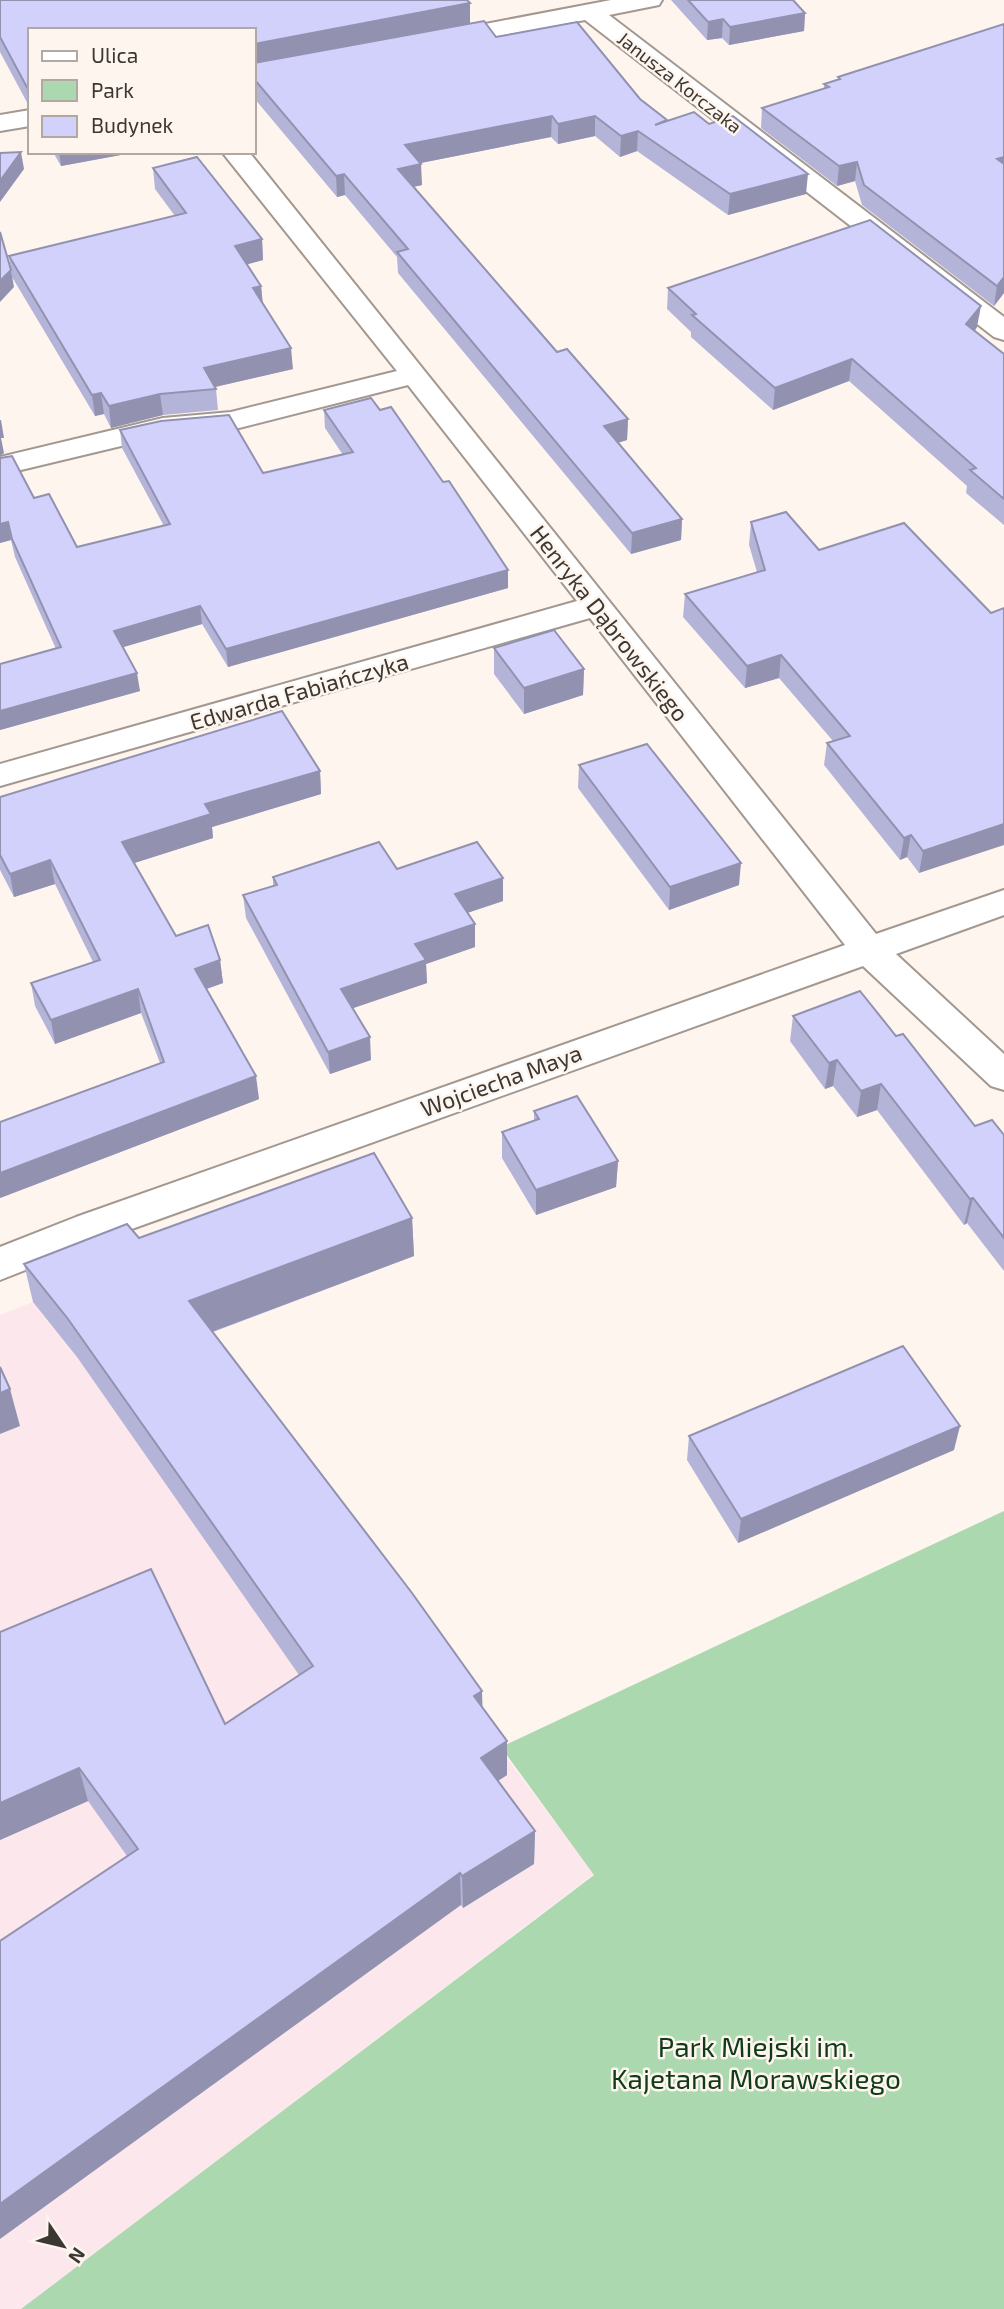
<svg xmlns="http://www.w3.org/2000/svg" width="1004" height="2309" font-family="'Exo 2',sans-serif">
<rect width="100%" height="100%" fill="#fef5ee"/>
<path fill="#fce7ec" d="M134,1262l460,612 -573,435h-21v-994z"/>
<path fill="#abd8af" d="M1004,1511v798h-983l573,-434 -93,-128z"/>
<g fill="none" stroke-linecap="round" stroke-linejoin="round">
<defs>
<g id="minor">
<path d="M611,0h51l-3,5 -50,10 395,302v23l-10,-3 -409,-317 -147,27 -9,-2 -3,-5 3,-5 9,-2z"/>
<path d="M30,110v16l-30,5v-16z"/>
<path d="M222,152h27l627,782 128,-44v25l-108,39 108,100v36l-13,-4 -128,-120 -759,273 -104,41v-33l76,-30 769,-272 -255,-327 -590,168v-22l577,-163 -169,-216 -177,45 -68,6 -163,39v-18l163,-39 68,-6 166,-41z"/>
</g>
</defs>
<use href="#minor" stroke="#a39890" stroke-width="4"/>
<use href="#minor" fill="#fff" fill-rule="evenodd"/>
</g>
<g fill="#b4b4d9">
<path d="M0,0l470,24 26,13 144,62 27,22 42,3 97,70 -78,21 -91,-64 -17,6 -25,-21 -37,8 -7,-7 -131,26 2,22 -9,2 144,165 71,67 -1,21 -9,3 64,76 -1,21 -50,14 -233,-281 -1,-16 -52,-62 -8,2 -83,-99v-68h-224v78l-30,-56z"/>
<path d="M671,0h122l12,13 -1,18 -75,14 -7,-7 -15,2z"/>
<path d="M838,77l166,216 -10,13 -132,-101 -7,-24 -18,5 -76,-58 1,-20 62,-19v-5l14,-4z"/>
<path d="M53,152h84l-76,14z"/>
<path d="M153,168l109,71 1,21 -16,4 14,22 2,18 30,65 -78,18 1,2 2,21 -55,5 -52,13 -7,-14 -9,2 -83,-139 -3,-21 166,-40 -20,-27z"/>
<path d="M668,288l309,39 -2,4 29,23v171l-38,-32 1,-7 -118,-105 -76,29 -82,-73v-5l-24,-23z"/>
<path d="M324,410l184,178 -280,79 -26,-43 -79,23 17,44 -140,39v-66l56,-15 -41,-92 -4,-17 -11,3v-85l34,40 43,49 87,-21 -42,-78 -2,-18 143,43 80,-18 -18,-27z"/>
<path d="M751,522l68,28 172,63 -72,260 -12,-16 -7,3 -76,-95 3,-22 6,-2 -54,-63 -34,10 -62,-71 2,-23 72,-22 -8,-27z"/>
<path d="M494,648l90,21 -1,26 -59,19 -30,-40z"/>
<path d="M579,765l160,120 -70,25 -91,-122z"/>
<path d="M320,771l1,23 -109,33 1,11 -79,25 42,73 44,24 3,23 -17,6 53,110 -259,99v-76l160,-59 -19,-50 -86,31 -20,-38 -4,-23 62,-21 -38,-78 -41,13 -14,-27v-73z"/>
<path d="M397,869l106,32 -36,12 8,34 -49,17 1,19 -75,25 19,52 -41,14 -84,-156 -3,-23 30,-9v-9z"/>
<path d="M793,1016l103,20 79,90 29,9v136l-37,-48 -3,2 -87,-115 -20,7 -24,-31 -8,3 -35,-48z"/>
<path d="M534,1111l84,50 -2,26 -80,28 -34,-57v-26l32,-11z"/>
<path d="M412,1218l2,38 -201,76 294,409v34l-9,6 37,50 -1,33 -71,44 -2,-3 -334,-49 -39,-55 -88,39v-208l225,92 74,-49 -222,-318 -44,-55 -9,-38 115,-26z"/>
<path d="M689,1436l265,14 -216,93 -51,-83z"/>
</g>
<g fill="#9292b0">
<path d="M470,3v21l-216,40v-20z"/>
<path d="M805,13l-1,18 -75,14 1,-18z"/>
<path d="M723,19l-1,19 -15,2 1,-18z"/>
<path d="M552,116l-1,21 -145,29 -1,-21z"/>
<path d="M595,116v20l-37,8v-20z"/>
<path d="M638,131l-1,20 -17,6 1,-21z"/>
<path d="M21,152l3,17 -24,33v-21z"/>
<path d="M59,152h78l-76,14z"/>
<path d="M1004,157v18l-7,-16z"/>
<path d="M857,162l-2,19 -18,5 2,-20z"/>
<path d="M421,164l1,21 -23,5 -1,-21z"/>
<path d="M344,174l1,21 -8,2 -1,-21z"/>
<path d="M808,174l-2,20 -78,21 2,-21z"/>
<path d="M262,239l1,21 -26,7 -2,-21z"/>
<path d="M11,270l3,17 -14,15v-21z"/>
<path d="M1004,277v16l-10,13 3,-20z"/>
<path d="M261,286l2,21 -10,-19z"/>
<path d="M981,306l-4,21 -14,19 3,-22z"/>
<path d="M291,348l2,21 -87,20 -2,-21z"/>
<path d="M852,359l-3,22 -76,29 2,-22z"/>
<path d="M101,393l3,21 -9,2 -3,-21z"/>
<path d="M160,394l3,21 -52,13 -2,-22z"/>
<path d="M628,419l-1,21 -24,7 1,-21z"/>
<path d="M0,420h1l3,18h-3l3,15 -4,3z"/>
<path d="M682,519l-1,21 -50,14 1,-21z"/>
<path d="M8,522l3,18 -11,3v-19z"/>
<path d="M508,570v18l-280,79 -2,-18z"/>
<path d="M200,606l2,18 -85,25 -3,-18z"/>
<path d="M781,655l-2,23 -34,10 2,-22z"/>
<path d="M584,669l-1,26 -59,19v-26z"/>
<path d="M137,673l3,18 -140,39v-19z"/>
<path d="M320,771l1,23 -109,33 1,11 -88,28 -3,-24 83,-38z"/>
<path d="M1004,824v21l-85,28 4,-22z"/>
<path d="M911,835l-4,22 -7,3 4,-22z"/>
<path d="M50,860l5,24 -41,13 -4,-23z"/>
<path d="M741,863l-2,22 -70,25 1,-23z"/>
<path d="M503,878v23l-48,16v-23z"/>
<path d="M475,924v23l-49,17 1,19 -85,29 -1,-23 74,-45z"/>
<path d="M220,960l3,23 -25,9 -3,-23z"/>
<path d="M138,989l3,24 -86,31 -4,-24z"/>
<path d="M370,1037l1,23 -41,14 -2,-22z"/>
<path d="M837,1060l-4,26 -8,3 4,-26z"/>
<path d="M256,1076l3,23 -259,99v-25z"/>
<path d="M881,1084l-4,26 -20,7 4,-26z"/>
<path d="M618,1161l-2,26 -80,28v-25z"/>
<path d="M973,1198l-6,25 -3,2 6,-26z"/>
<path d="M412,1218l2,38 -219,82 -6,-37z"/>
<path d="M10,1389l10,37 -20,8v-41z"/>
<path d="M960,1426l-6,24 -216,93 3,-24z"/>
<path d="M482,1691l1,34 -9,-29z"/>
<path d="M507,1741v34l-25,16 -1,-33z"/>
<path d="M79,1768l9,33 -88,39v-37z"/>
<path d="M535,1831l-1,33 -71,44 -1,-32z"/>
<path d="M460,1873l1,32 -461,334v-35z"/>
</g>
<g fill="#d1d1fc" stroke="#9292b0" stroke-width="2">
<path d="M0,0h467l3,3 -216,41v-14h-42l-1,-1 -5,1h-176v63l-30,-56z"/>
<path d="M688,0h105l12,13 -75,14 -7,-8 -15,3z"/>
<path d="M484,21l12,16 81,-15 63,77 27,21 -12,5 39,-13 15,12 24,-8 75,58 -78,20 -92,-63 -17,5 -26,-20 -37,8 -6,-8 -147,29 16,19 -23,5 159,183 10,-3 61,70 -24,7 78,93 -50,14 -235,-281 11,-3 -64,-75 -8,2 -82,-97v-16z"/>
<path d="M1004,24v133l-7,2 7,5v113l-7,9 -133,-101 -7,-23 -18,4 -77,-58 67,-21 -5,-3 16,-5 -2,-2z"/>
<path d="M21,152l-21,29v-28z"/>
<path d="M197,157l65,82 -27,7 26,40 -8,2 38,60 -87,20 12,21 -56,5 -51,12 -8,-13 -9,2 -83,-139 177,-43 -33,-45z"/>
<path d="M870,220l111,86 -15,18 38,30v145l-34,-29 6,-2 -124,-109 -77,29 -83,-73 4,-1 -28,-26z"/>
<path d="M0,232l11,38 -11,11z"/>
<path d="M371,398l9,12 11,-3 52,75 6,-1 59,89 -282,79 -26,-43 -86,25 23,42 -137,38v-47l61,-17 -49,-108 -4,-17 -8,2v-66l12,-2 22,42 15,-4 28,53 93,-23 -50,-94 41,-9 68,-6 34,58 90,-21 -29,-42z"/>
<path d="M786,512l33,38 85,-27 87,90 13,-5v216l-81,27 -12,-16 -7,3 -77,-95 23,-7 -69,-81 -34,11 -62,-72 80,-24 -14,-48z"/>
<path d="M554,630l30,39 -60,19 -30,-40z"/>
<path d="M282,711l38,60 -115,33 6,10 -89,28 54,94 32,-11 12,35 -25,9 61,107 -256,97v-51l164,-60 -26,-73 -87,31 -20,-37 69,-23 -50,-100 -40,14 -10,-19v-58z"/>
<path d="M647,744l94,119 -71,24 -91,-122z"/>
<path d="M379,842l18,27 80,-27 26,36 -48,16 20,30 -60,20 11,16 -85,29 29,48 -42,15 -85,-157 34,-10 -4,-8z"/>
<path d="M860,991l36,45 7,-2 72,92 17,-6 12,15v103l-31,-40 -3,1 -89,-115 -20,7 -24,-31 -8,3 -36,-47z"/>
<path d="M577,1096l41,65 -82,29 -34,-58 37,-13 -5,-8z"/>
<path d="M374,1153l38,65 -223,83 223,292 70,98 -8,5 33,45 -26,17 54,73 -73,45 -2,-3 -460,331v-263l138,-92 -59,-81 -79,35v-171l151,-63 74,155 88,-58 -245,-347 -44,-55 103,-40 12,14z"/>
<path d="M903,1346l57,80 -219,93 -52,-83z"/>
<path d="M0,1367l10,22 -10,4z"/>
</g>
<g text-anchor="middle" dominant-baseline="central" stroke-width="5" stroke-linejoin="round" paint-order="stroke">
<g font-size="19" fill="#3b3733" stroke="#fef5ee">
<text transform="translate(680 82) rotate(38)">Janusza Korczaka</text>
</g>
<g font-size="23" fill="#3b3733" stroke="#fef5ee">
<text transform="translate(610 623) rotate(52)">Henryka Dąbrowskiego</text>
<text transform="translate(299 691) rotate(-16)">Edwarda Fabiańczyka</text>
<text transform="translate(501 1080) rotate(-20)">Wojciecha Maya</text>
</g>
<g font-size="28" fill="#0f3b18" stroke="#fef5ee">
<text x="756" y="2046">Park Miejski im.<tspan x="756" dy="32">Kajetana Morawskiego</tspan></text>
</g>
</g>
<rect x="28" y="28" width="228" height="126" fill="#fef5ee" stroke="#b0a9a3" stroke-width="2"/>
<rect x="42" y="51" width="35" height="10" fill="#ffffff" stroke="#b0a9a3" stroke-width="2"/>
<text x="91" y="63" font-size="21" fill="#3b3733">Ulica</text>
<rect x="42" y="80" width="35" height="21" fill="#abd8af" stroke="#b0a9a3" stroke-width="2"/>
<text x="91" y="98" font-size="21" fill="#3b3733">Park</text>
<rect x="42" y="116" width="35" height="21" fill="#d1d1fc" stroke="#b0a9a3" stroke-width="2"/>
<text x="91" y="133" font-size="21" fill="#3b3733">Budynek</text>
<g transform="translate(63 2246) rotate(125)" stroke="#fef5ee" stroke-width="5" paint-order="stroke">
<path d="M0-5L12 26L0 18L-12 26Z" fill="#3b3733"/>
<text y="-10" font-size="19" font-weight="bold" text-anchor="middle" fill="#3b3733">N</text>
</g>
</svg>
